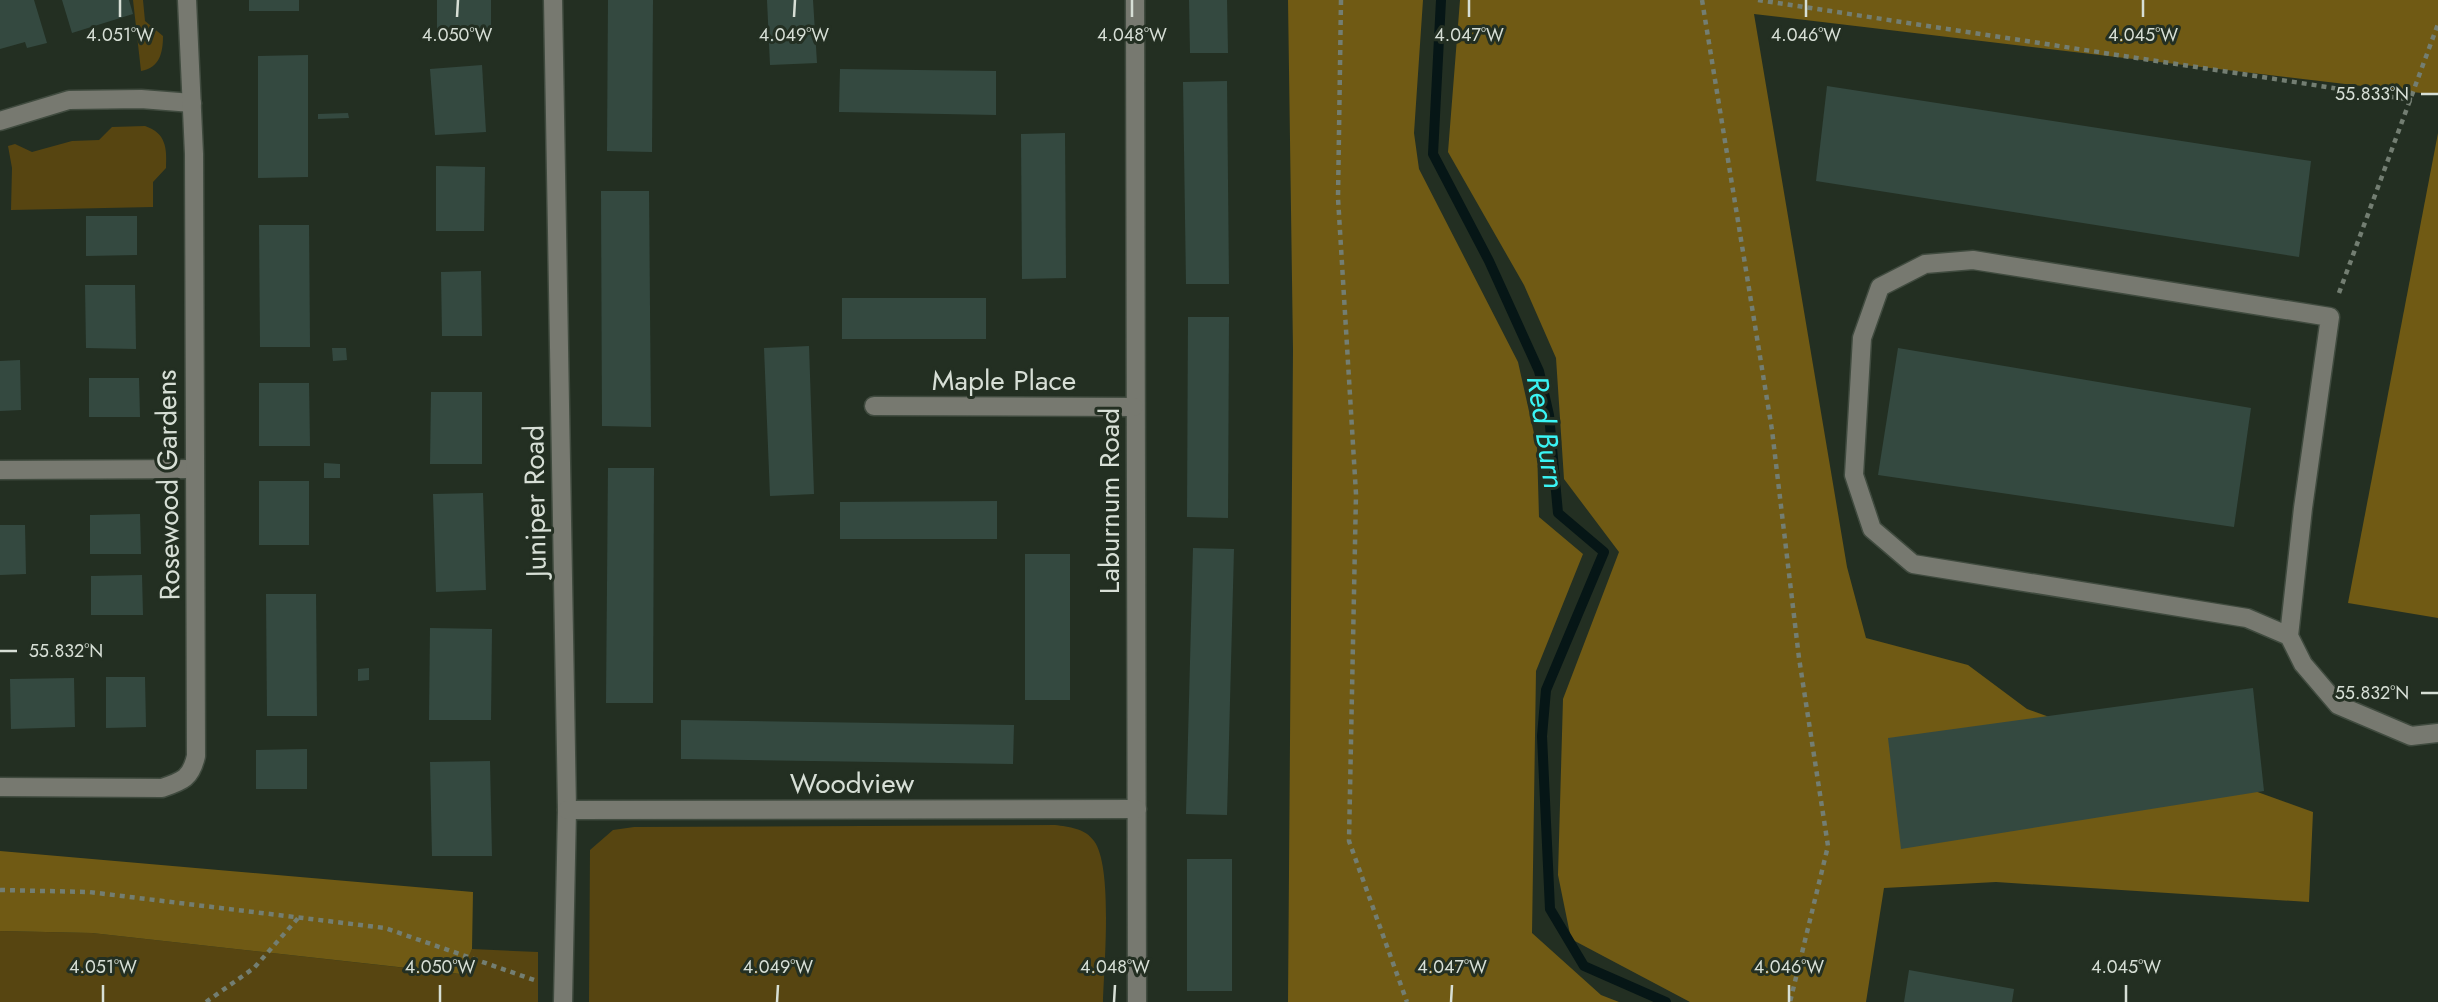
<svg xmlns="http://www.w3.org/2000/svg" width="2438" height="1002" font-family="Jost,sans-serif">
<rect width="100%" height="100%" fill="#232f22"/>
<g fill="#574511">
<path d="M133,0h10l2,21 18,15c0,16 -3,32 -22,35z"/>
<path d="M145,126c21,7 22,22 21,42l-13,14v25l-142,3 1,-42 -4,-22 7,-2 17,8 40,-11 27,-1 13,-13z"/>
<path d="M1055,825c14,2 30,3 39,16 19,25 10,126 9,161h-514l1,-152 23,-20 21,-3z"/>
<path d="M0,931l92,2 368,41 12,-25 66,3v50h-538z"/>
</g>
<g fill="#705a14">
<path d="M1288,0h135l-9,133 5,36 99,193 19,85 2,70 44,37 -47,117 -4,262 69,62 18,7h-331l5,-652z"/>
<path d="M1460,0h978v95l-684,-81 93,553 19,71 102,27 59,44 286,103 -4,90 -313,-20 -112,6 -18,114h-176l-119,-63 -13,-64 5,-176 56,-147 -55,-73 -8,-121 -32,-73 -76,-133z"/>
<path d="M2438,133v485l-90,-15z"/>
<path d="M0,851l473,41 -1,57 -11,25 -369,-41 -92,-2z"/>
</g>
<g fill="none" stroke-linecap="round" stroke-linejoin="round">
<path stroke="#061616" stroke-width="10" d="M1441,0l-8,154 56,107 50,110 10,44 9,98 46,39 -58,138 -4,46 8,173 34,57 82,36"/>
</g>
<g fill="#344940">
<path d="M0,0h34l13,43 -20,5 -2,-6 -25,7z"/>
<path d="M62,0h67l4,14 -61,19z"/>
<rect x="249" y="0" width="50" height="11"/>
<path d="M437,0h54v28l-54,2z"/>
<path d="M608,0h45l-1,152 -45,-1z"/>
<path d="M767,0h46l4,63 -47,2z"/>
<path d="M1189,0h38l1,53h-38z"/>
<path d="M308,55v122l-50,1v-122z"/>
<path d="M482,65l4,67 -51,3 -5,-66z"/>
<path d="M840,69l156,2v44l-157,-3z"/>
<path d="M1227,81l2,203h-43l-3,-202z"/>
<path d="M1827,86l484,75 -12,96 -483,-76z"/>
<path d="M348,113l1,5 -31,1v-5z"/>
<path d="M1065,133l1,145 -44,1 -1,-145z"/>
<path d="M436,166l49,1 -1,64h-48z"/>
<path d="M601,191h48l2,236 -49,-1z"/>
<path d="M86,216h51v39l-51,1z"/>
<path d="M259,225h50l1,122h-50z"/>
<path d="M481,271l1,65h-40l-1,-64z"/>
<path d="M85,285h50l1,64 -50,-1z"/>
<rect x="842" y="298" width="144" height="41"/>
<path d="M1188,317h41l-1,201 -41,-1z"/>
<path d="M809,346l5,148 -44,2 -6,-148z"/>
<path d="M332,348h14l1,12 -14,1z"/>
<path d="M1898,348l353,60 -17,119 -356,-52z"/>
<path d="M20,360l1,50 -21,1v-50z"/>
<path d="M89,378h50l1,39h-51z"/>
<path d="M259,383h50l1,63h-51z"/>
<path d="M431,392h51v72h-52z"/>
<path d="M324,463l16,1v14h-16z"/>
<path d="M608,468h46l-1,235h-47z"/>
<rect x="259" y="481" width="50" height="64"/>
<path d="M483,493l3,97 -50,2 -3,-98z"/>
<path d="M997,501v38h-157v-37z"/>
<path d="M140,514l1,40h-51v-39z"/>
<path d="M0,525h25l1,49 -26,1z"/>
<path d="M1193,548l41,1 -7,266 -41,-1z"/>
<rect x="1025" y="554" width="45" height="146"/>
<path d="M142,575l1,40h-52v-39z"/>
<path d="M266,594h50l1,122h-50z"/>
<path d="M430,628l62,1 -1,91h-62z"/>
<path d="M369,668v12l-11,1v-12z"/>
<path d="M106,677h39l1,50 -40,1z"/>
<path d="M74,678l1,49 -64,2 -1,-50z"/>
<path d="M2253,688l11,103 -363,58 -13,-111z"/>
<path d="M681,720l333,5 -1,39 -332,-5z"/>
<path d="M307,749v40h-51v-39z"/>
<path d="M490,761l2,95h-60l-2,-94z"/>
<rect x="1187" y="859" width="45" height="132"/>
<path d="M1909,970l105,19 -2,13h-108z"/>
</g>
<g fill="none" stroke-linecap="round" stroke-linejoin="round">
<defs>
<g id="minor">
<path d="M553,0l14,810 -4,192"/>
<path d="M1135,0l2,1002"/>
<path d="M0,121l69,-21 72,-1 51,4"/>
<path d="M874,406l260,1"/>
<path d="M0,470l193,-1"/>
<path d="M2289,636l-42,-18 -334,-54 -41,-35 -18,-54 8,-137 18,-51 45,-23 48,-4 357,57 -27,191 -14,128 14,28 35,41 73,31 27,-3"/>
<path d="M0,787l162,1c21,-7 29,-10 34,-32l-2,-602 -7,-154"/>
<path d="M567,810l570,-1"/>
</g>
</defs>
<use href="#minor" stroke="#404b3f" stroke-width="21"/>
<g stroke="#737e72" stroke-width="4.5" stroke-dasharray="5 5" stroke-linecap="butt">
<path d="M1341,0l-3,198 18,296 -7,347 58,161"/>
<path d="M1702,0l70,430 27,228 29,188 -38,156"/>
<path d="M1758,0l654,100"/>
<path d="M2339,293l99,-269"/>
<path d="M0,890l89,2 296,36 152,53"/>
<path d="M206,1002l48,-34 45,-51"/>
</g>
<use href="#minor" stroke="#777970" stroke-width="18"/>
</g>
<path fill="none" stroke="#d7dfd6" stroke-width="2.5" d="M120,17v-17M457,17l1,-17M794,17l1,-17M1132,17v-17M1469,17v-17M1806,17v-17M2143,17v-17M2421,94h17M0,651h17M2421,693h17M103,1002v-17M440,1002v-17M777,1002l1,-17M1114,1002l1,-17M1451,1002l1,-17M1789,1002v-17M2126,1002v-17"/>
<g text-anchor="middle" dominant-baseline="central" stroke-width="6" stroke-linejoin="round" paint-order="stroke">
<g font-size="28" fill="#d7dfd6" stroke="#232f22">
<text x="1004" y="380">Maple Place</text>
<text transform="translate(168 485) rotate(-91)">Rosewood Gardens</text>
<text transform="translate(535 501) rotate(-91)">Juniper Road</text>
<text transform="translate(1109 501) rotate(-90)">Laburnum Road</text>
<text x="852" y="783">Woodview</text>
</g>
<g font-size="30" font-style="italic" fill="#3af4f4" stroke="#232f22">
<text transform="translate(1546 432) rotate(81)">Red Burn</text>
</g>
</g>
<g font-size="18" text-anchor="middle" fill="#d7dfd6" stroke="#232f22" stroke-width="6" stroke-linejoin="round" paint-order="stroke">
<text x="120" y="41">4.051°W</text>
<text x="457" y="41">4.050°W</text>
<text x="794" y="41">4.049°W</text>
<text x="1132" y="41">4.048°W</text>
<text x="1469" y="41">4.047°W</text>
<text x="1806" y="41">4.046°W</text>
<text x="2143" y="41">4.045°W</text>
<text x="2372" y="100">55.833°N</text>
<text x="66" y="657">55.832°N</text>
<text x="2372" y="699">55.832°N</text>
<text x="103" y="973">4.051°W</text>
<text x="440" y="973">4.050°W</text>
<text x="778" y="973">4.049°W</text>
<text x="1115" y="973">4.048°W</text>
<text x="1452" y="973">4.047°W</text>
<text x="1789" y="973">4.046°W</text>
<text x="2126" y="973">4.045°W</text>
</g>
</svg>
